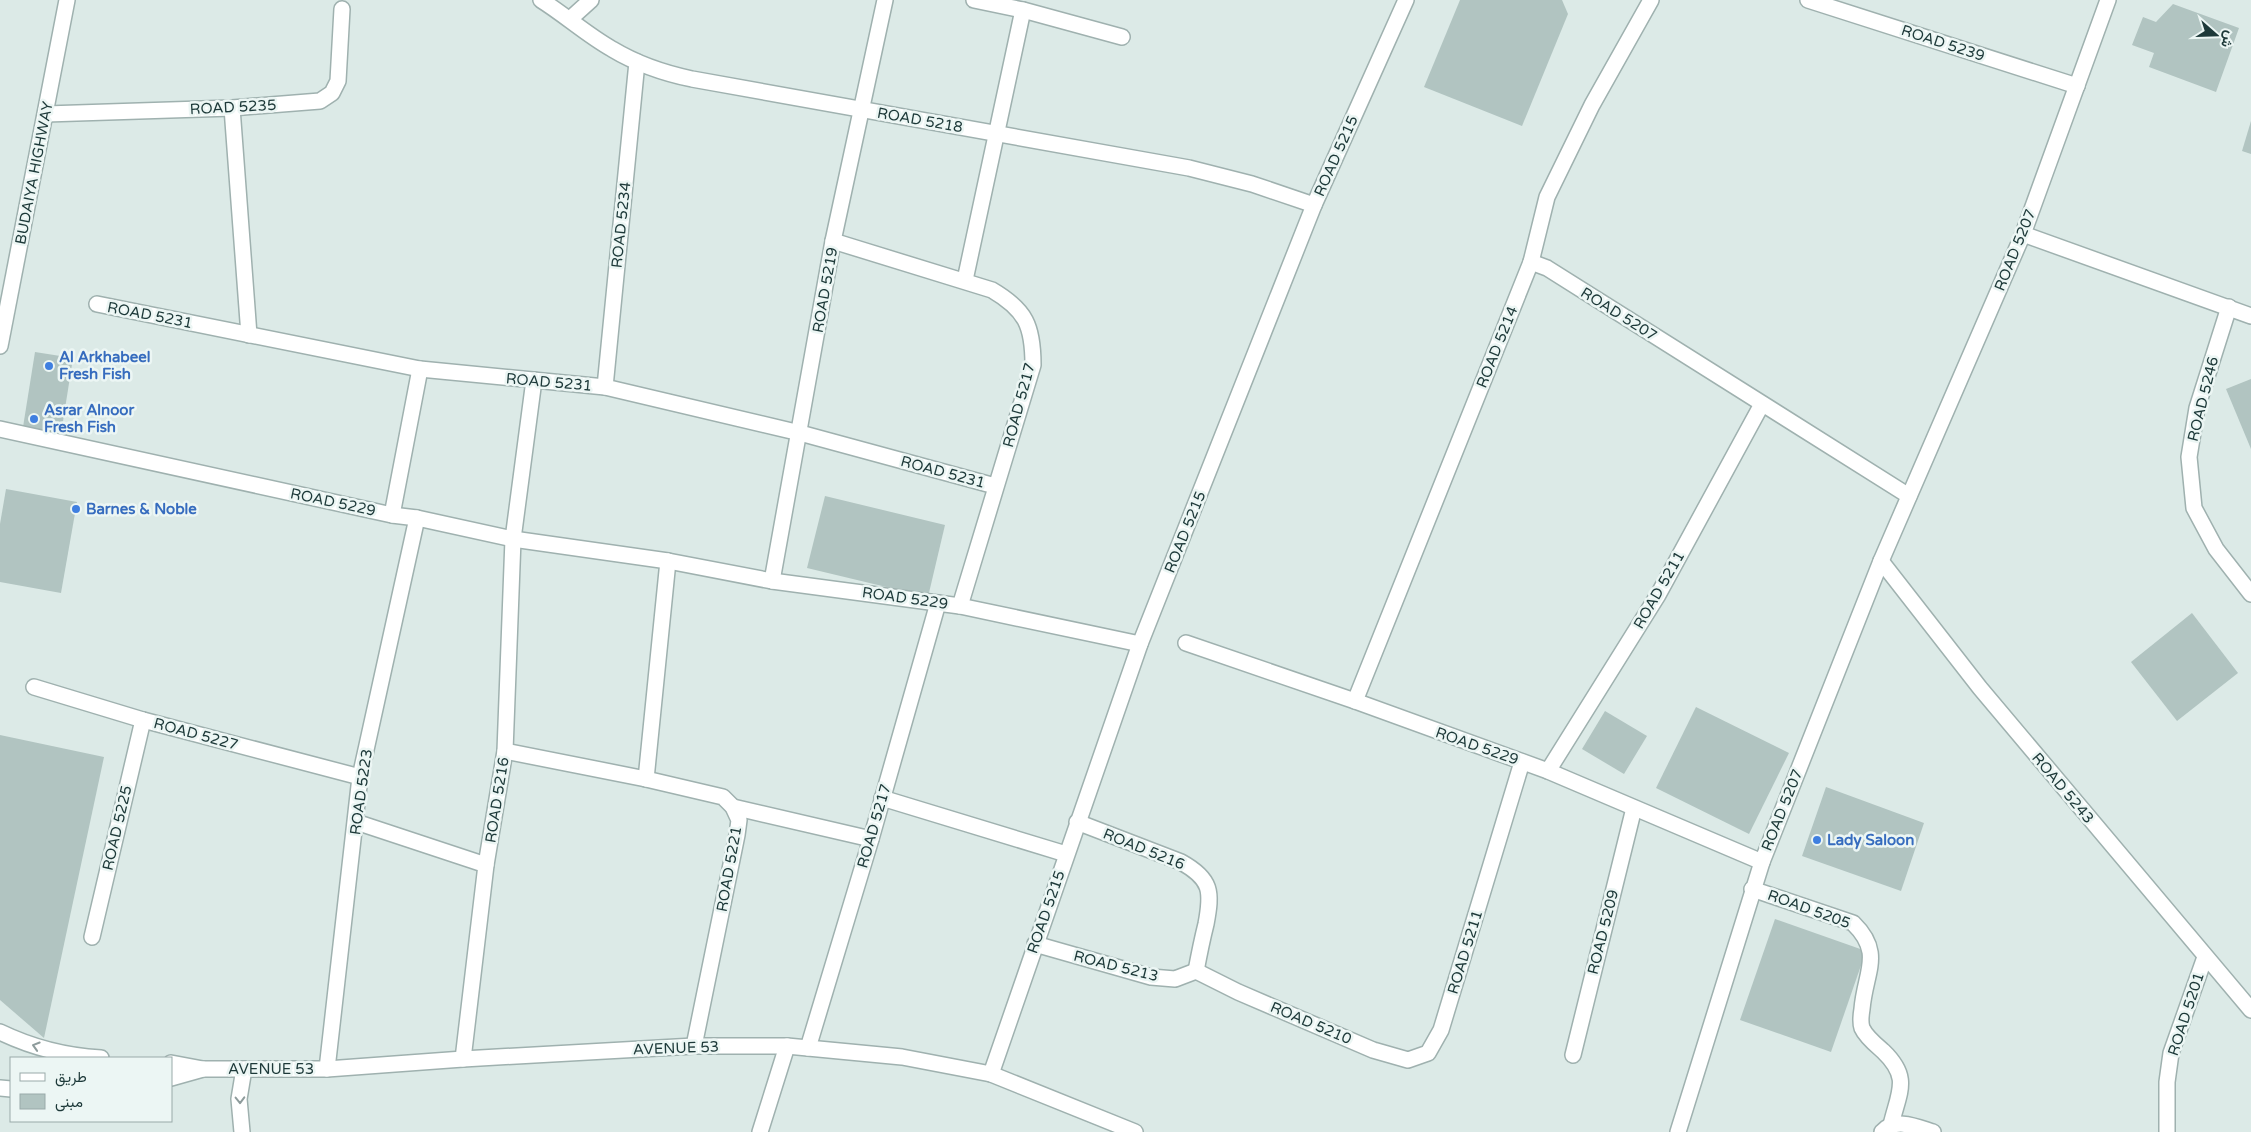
<svg xmlns="http://www.w3.org/2000/svg" width="2251" height="1132" font-family="'Varela Round',Vazirmatn,sans-serif">
<rect width="100%" height="100%" fill="#dceae7"/>
<g fill="#b1c4c1">
<path d="M1460,0h102l6,14 -46,112 -98,-39z"/>
<path d="M2173,4l66,24 -23,64 -67,-25 5,-14 -22,-8 11,-28 13,5z"/>
<path d="M2251,121v33l-9,-3z"/>
<path d="M35,352l38,6 -12,76 -38,-7z"/>
<path d="M2251,379v70l-25,-60z"/>
<path d="M6,489l71,13 -16,91 -61,-11v-58z"/>
<path d="M825,496l120,29 -17,72 -121,-29z"/>
<path d="M2192,613l46,60 -61,48 -46,-59z"/>
<path d="M1696,707l93,46 -40,81 -93,-46z"/>
<path d="M1605,711l42,25 -23,38 -42,-25z"/>
<path d="M0,735l104,22 -60,281 -44,-38z"/>
<path d="M1826,787l98,36 -23,68 -99,-35z"/>
<path d="M1775,919l91,32 -35,101 -91,-32z"/>
</g>
<g fill="none" stroke-linecap="round" stroke-linejoin="round">
<defs>
<g id="minor">
<path d="M541,0c24,15 46,35 71,49 25,15 51,24 80,30l497,89 63,16 62,21"/>
<path d="M974,0l49,10 99,27"/>
<path d="M1808,0l269,86"/>
<path d="M570,19l21,-19"/>
<path d="M232,108l17,227"/>
<path d="M46,114l186,-6 88,-7 12,-8 6,-12 4,-72"/>
<path d="M2023,234l228,82"/>
<path d="M833,241l159,49c34,20 41,36 41,75l-73,241"/>
<path d="M1531,262l16,6 362,228"/>
<path d="M965,280l58,-270"/>
<path d="M97,304l323,65 185,18 195,46 195,53"/>
<path d="M2229,307l-32,101 -8,49 5,51 22,41 35,45"/>
<path d="M0,346l67,-346"/>
<path d="M605,387l32,-325"/>
<path d="M0,429l392,86 25,3 96,21 155,22 104,20 188,25 180,38"/>
<path d="M392,515l28,-146"/>
<path d="M1881,561l99,127 271,322"/>
<path d="M772,581l61,-340 52,-241"/>
<path d="M1186,643l169,58 193,70 214,91"/>
<path d="M34,687l109,33 217,57"/>
<path d="M1355,701l176,-439 16,-65 45,-92 59,-105"/>
<path d="M505,751l141,28 77,18 10,10 6,13 -2,15 -43,211"/>
<path d="M1548,771l110,-176 104,-191"/>
<path d="M646,779l22,-218"/>
<path d="M882,798l184,56"/>
<path d="M733,807l138,32"/>
<path d="M356,822l130,43"/>
<path d="M1077,822l104,40c31,17 31,30 25,62 -4,16 -7,31 -10,47"/>
<path d="M1752,889l101,34c31,30 12,49 9,86 -1,6 -2,13 0,19 4,9 14,17 21,23 28,27 16,40 8,74"/>
<path d="M92,937l51,-217"/>
<path d="M1035,944l116,33 24,2 21,-8"/>
<path d="M1196,971l42,21 135,58 35,10 20,-7 13,-23 81,-268"/>
<path d="M0,1032c31,15 67,24 101,26"/>
<path d="M808,1048l63,-209 67,-236"/>
<path d="M1573,1055l61,-247"/>
<path d="M463,1059l23,-194 19,-114 8,-212 21,-159"/>
<path d="M171,1063l32,6h124l136,-10 231,-13h93l115,11 89,17 144,58"/>
<path d="M327,1069l33,-292 57,-259"/>
<path d="M991,1074l149,-430 174,-439 92,-205"/>
<path d="M171,1078l32,-9"/>
<path d="M0,1088l11,1"/>
<path d="M242,1132l-3,-33 5,-30"/>
<path d="M760,1132l27,-86"/>
<path d="M1678,1132l84,-270 119,-301 142,-327 85,-234"/>
<path d="M1882,1132c13,-15 35,-5 51,0"/>
<path d="M2167,1132v-50l4,-29 34,-96"/>
</g>
</defs>
<use href="#minor" stroke="#9fb1af" stroke-width="18"/>
<use href="#minor" stroke="#fff" stroke-width="15"/>
</g>
<defs><path id="oneway-chevron" d="M-2-3.5L2.5 0L-2 3.5" fill="none" stroke-width="1.6" stroke-linecap="round" stroke-linejoin="round" transform="scale(1.25)"/></defs>
<g stroke="#8e9c9c">
<use href="#oneway-chevron" transform="translate(36 1046) rotate(-163)"/>
<use href="#oneway-chevron" transform="translate(240 1100) rotate(89)"/>
</g>
<g fill="#3f7fe0" stroke="#ecf6f4" stroke-width="2">
<circle cx="49" cy="366" r="5"/>
<circle cx="34" cy="419" r="5"/>
<circle cx="76" cy="509" r="5"/>
<circle cx="1817" cy="840" r="5"/>
</g>
<g text-anchor="middle" dominant-baseline="central" stroke-width="5" stroke-linejoin="round" paint-order="stroke">
<g font-size="15" fill="#1d3939" stroke="#ecf6f4">
<text transform="translate(1943 43) rotate(18)">ROAD 5239</text>
<text transform="translate(233 107) rotate(-3)">ROAD 5235</text>
<text transform="translate(920 120) rotate(10)">ROAD 5218</text>
<text transform="translate(1336 156) rotate(-66)">ROAD 5215</text>
<text transform="translate(34 173) rotate(-79)">BUDAIYA HIGHWAY</text>
<text transform="translate(621 225) rotate(-84)">ROAD 5234</text>
<text transform="translate(2015 250) rotate(-68)">ROAD 5207</text>
<text transform="translate(825 290) rotate(-80)">ROAD 5219</text>
<text transform="translate(1619 314) rotate(32)">ROAD 5207</text>
<text transform="translate(150 315) rotate(11)">ROAD 5231</text>
<text transform="translate(1497 347) rotate(-68)">ROAD 5214</text>
<text transform="translate(549 382) rotate(5)">ROAD 5231</text>
<text transform="translate(2203 399) rotate(-76)">ROAD 5246</text>
<text transform="translate(1019 405) rotate(-75)">ROAD 5217</text>
<text transform="translate(943 472) rotate(15)">ROAD 5231</text>
<text transform="translate(333 502) rotate(12)">ROAD 5229</text>
<text transform="translate(1185 532) rotate(-68)">ROAD 5215</text>
<text transform="translate(1659 590) rotate(-60)">ROAD 5211</text>
<text transform="translate(905 598) rotate(8)">ROAD 5229</text>
<text transform="translate(196 734) rotate(15)">ROAD 5227</text>
<text transform="translate(1477 746) rotate(19)">ROAD 5229</text>
<text transform="translate(2063 788) rotate(50)">ROAD 5243</text>
<text transform="translate(361 792) rotate(-82)">ROAD 5223</text>
<text transform="translate(497 800) rotate(-81)">ROAD 5216</text>
<text transform="translate(1782 810) rotate(-68)">ROAD 5207</text>
<text transform="translate(874 826) rotate(-74)">ROAD 5217</text>
<text transform="translate(117 828) rotate(-77)">ROAD 5225</text>
<text transform="translate(1144 849) rotate(22)">ROAD 5216</text>
<text transform="translate(729 869) rotate(-80)">ROAD 5221</text>
<text transform="translate(1809 909) rotate(20)">ROAD 5205</text>
<text transform="translate(1046 912) rotate(-71)">ROAD 5215</text>
<text transform="translate(1603 932) rotate(-76)">ROAD 5209</text>
<text transform="translate(1465 952) rotate(-73)">ROAD 5211</text>
<text transform="translate(1116 966) rotate(14)">ROAD 5213</text>
<text transform="translate(2186 1014) rotate(-72)">ROAD 5201</text>
<text transform="translate(1311 1023) rotate(23)">ROAD 5210</text>
<text transform="translate(676 1048) rotate(-2)">AVENUE 53</text>
<text x="271" y="1069">AVENUE 53</text>
</g>
<g font-size="15" font-weight="bold" fill="#366cbe" stroke="#ecf6f4" text-anchor="start">
<text x="59" y="357">Al Arkhabeel<tspan x="59" dy="17">Fresh Fish</tspan></text>
<text x="44" y="410">Asrar Alnoor<tspan x="44" dy="17">Fresh Fish</tspan></text>
<text x="86" y="509">Barnes &amp; Noble</text>
<text x="1827" y="840">Lady Saloon</text>
</g>
</g>
<rect x="10" y="1057" width="162" height="65" fill="#ecf6f4" stroke="#99aaa9"/>
<rect x="20" y="1073" width="25" height="8" fill="#ffffff" stroke="#99aaa9"/>
<text x="55" y="1082" font-size="15" fill="#1d3939">طريق</text>
<rect x="20" y="1094" width="25" height="15" fill="#b1c4c1" stroke="#99aaa9"/>
<text x="55" y="1107" font-size="15" fill="#1d3939">مبنى</text>
<g transform="translate(2216 35) rotate(110)" stroke="#ecf6f4" stroke-width="4" paint-order="stroke">
<path d="M0-4L9 19L0 12L-9 19Z" fill="#1d3939"/>
<text y="-8" font-size="14" font-weight="bold" text-anchor="middle" fill="#1d3939">ش</text>
</g>
</svg>
